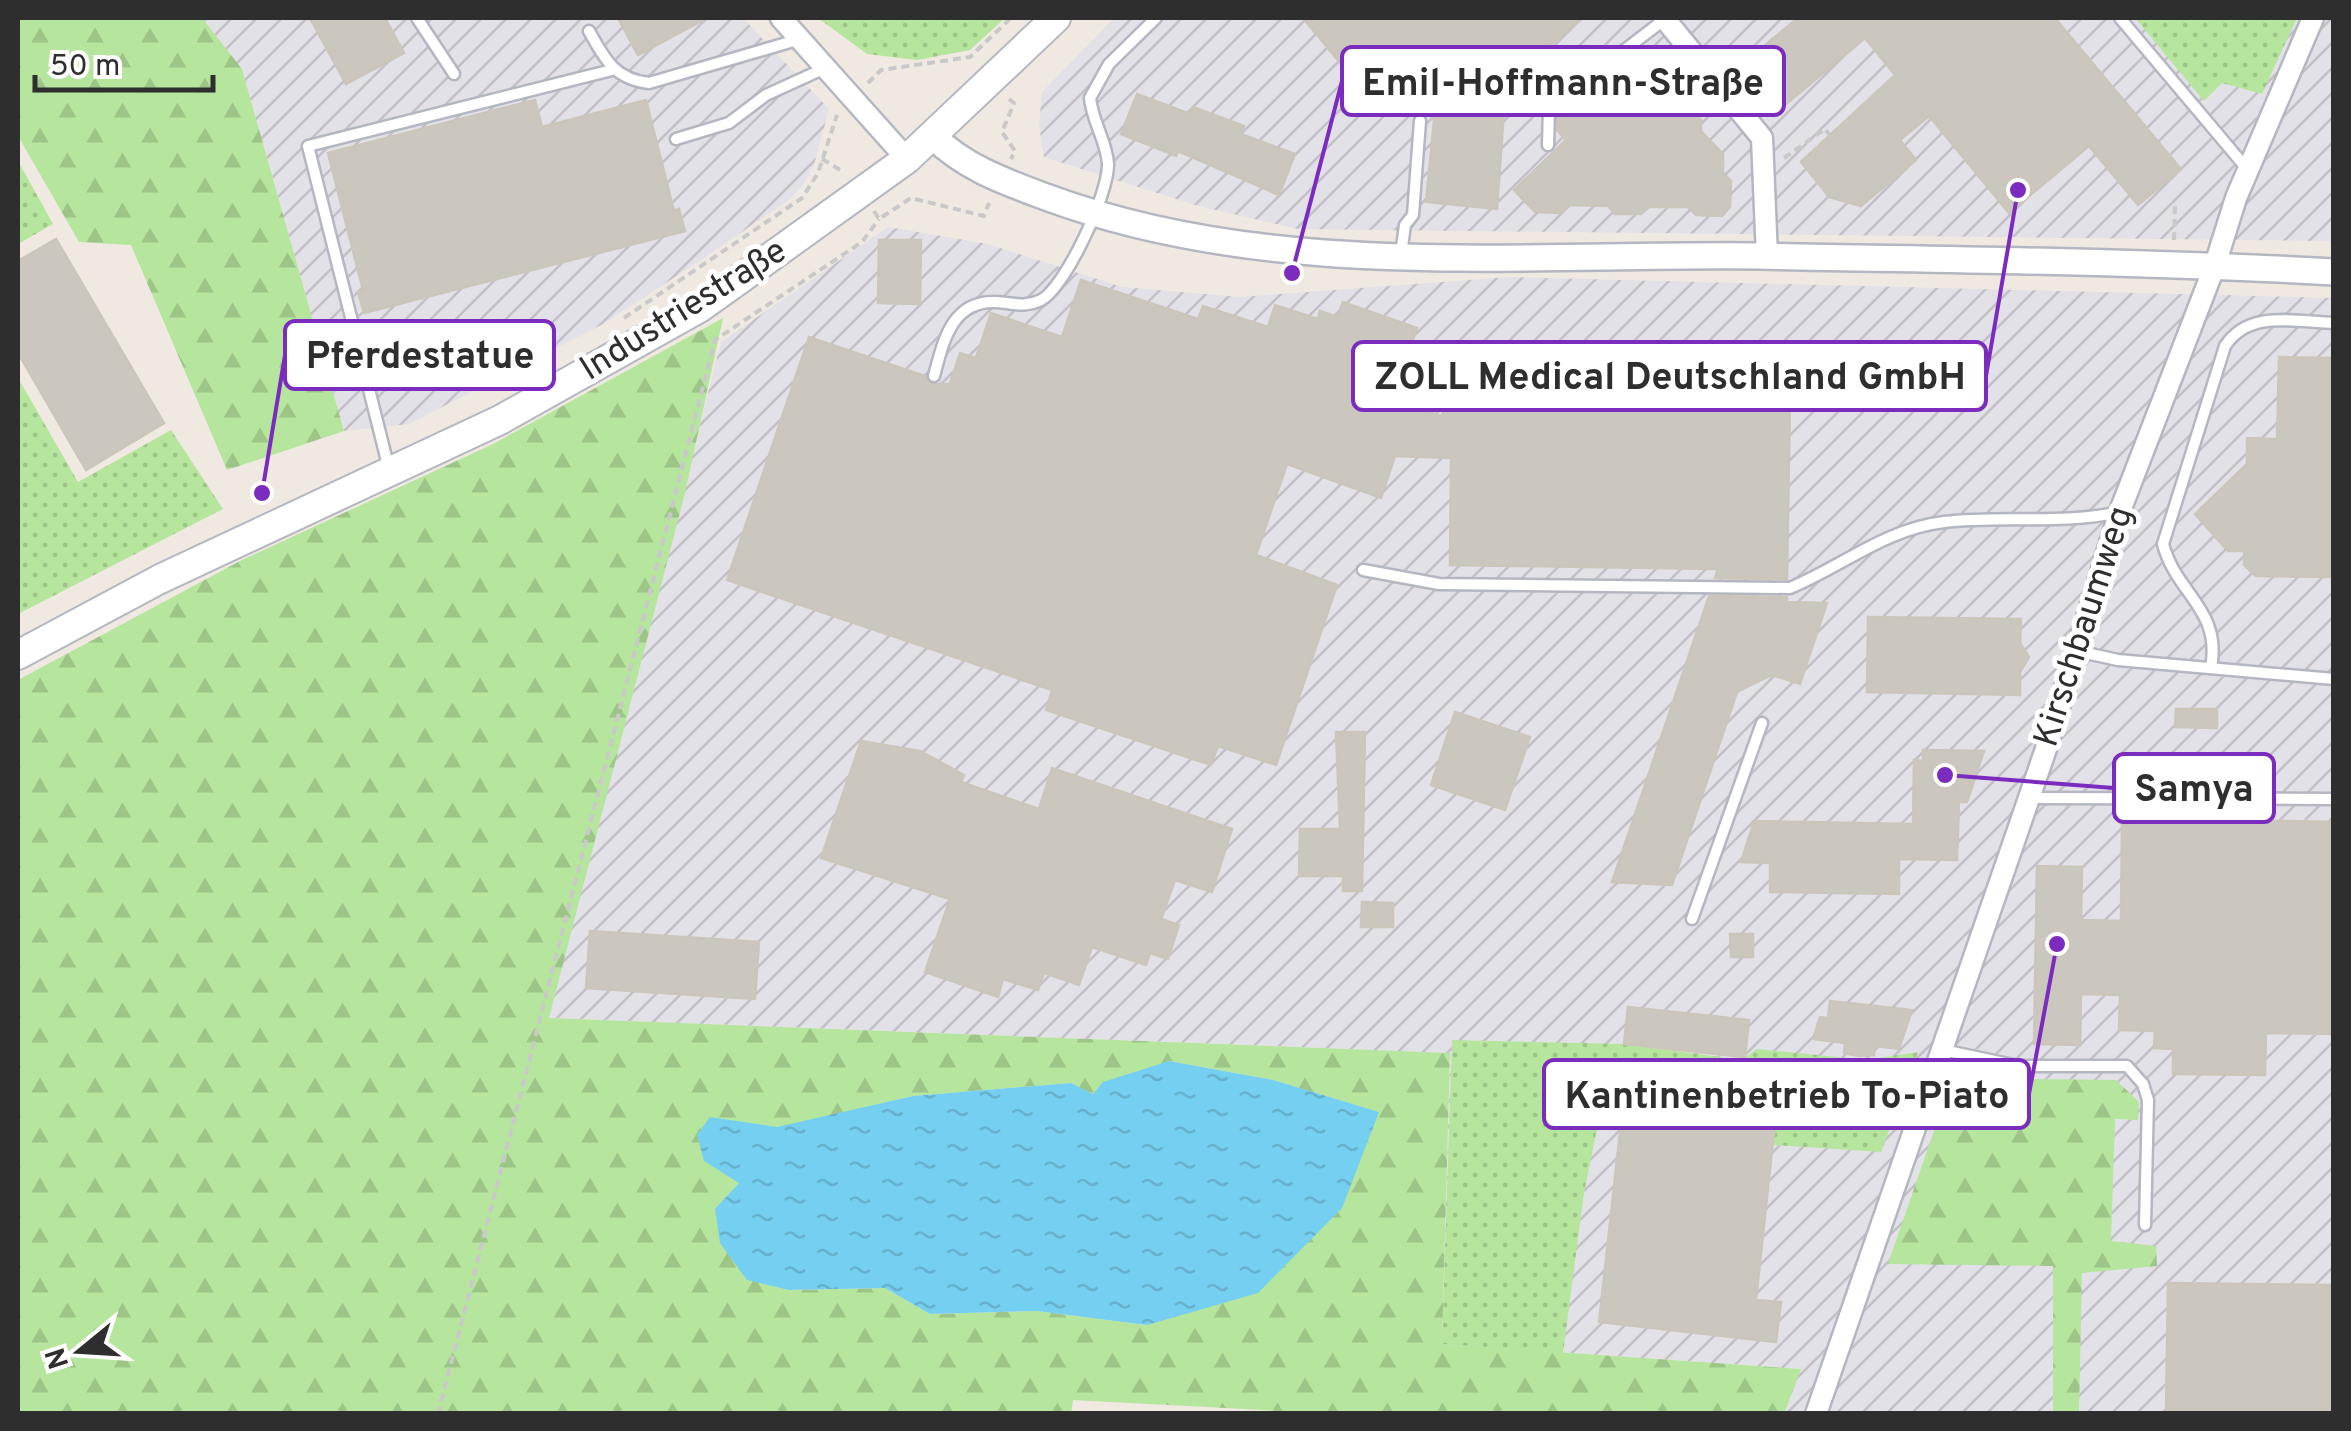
<svg xmlns="http://www.w3.org/2000/svg" width="2351" height="1431" font-family="Overpass,sans-serif">
<defs>
<pattern id="industrial-furrows" width="10" height="10" patternUnits="userSpaceOnUse" patternTransform="scale(2.5)"><rect width="10" height="10" fill="#e3e1e8"/><path d="M-1 1l2-2M0 10L10 0M9 11l2-2" fill="none" stroke="#c3c1c7"/></pattern>
<pattern id="grass-dots" width="8" height="8" patternUnits="userSpaceOnUse" patternTransform="scale(2.5)"><rect width="8" height="8" fill="#b6e59e"/><path d="M2 2h.1M6 6h.1" fill="none" stroke="#9dc588" stroke-width="1.8" stroke-linecap="round"/></pattern>
<pattern id="forest-firs" width="22" height="20" patternUnits="userSpaceOnUse" patternTransform="scale(2.5)"><rect width="22" height="20" fill="#b6e59e"/><path d="M5 1l3.5 6h-7zM16 11l3.5 6h-7z" fill="#9dc588"/></pattern>
<pattern id="water-ripples" width="26" height="14" patternUnits="userSpaceOnUse" patternTransform="scale(2.5)"><rect width="26" height="14" fill="#75cff0"/><path d="M2 4q2-2 4 0t4 0M15 11q2-2 4 0t4 0" fill="none" stroke="#66b2ce"/></pattern>
</defs>
<rect width="100%" height="100%" fill="#efe9e1"/>
<g fill="url(#industrial-furrows)">
<path d="M202,18h541l86,91 -15,56 -11,20 -13,14 -95,65 -92,60 -194,100 -65,7 -102,-362z"/>
<path d="M1114,18h1219v223l-1035,-12 -100,-23 -154,-49 -5,-32 3,-33z"/>
<path d="M888,227l100,17 134,43 118,10 269,-20 824,21v1115h-549l16,-44 -358,-25 8,-291 -901,-35 172,-676z"/>
</g>
<g fill="url(#grass-dots)">
<path d="M818,18h187l-35,32 -53,10 -50,-6z"/>
<path d="M2135,18h162l-35,76 -40,-11 -18,18z"/>
<path d="M18,161l35,63 -35,20z"/>
<path d="M18,378l60,104 93,-52 52,79 -205,105z"/>
<path d="M1452,1040l172,4 118,16 15,-11 109,11 52,-8 -37,100 -108,-7 3,-32 -152,-17 -22,8 -18,89 -21,160 -121,-9z"/>
</g>
<g fill="url(#forest-firs)" fill-rule="evenodd">
<path d="M18,18h184l40,51 102,362 -117,39 -96,-225 -52,-3 -61,-106z"/>
<path d="M723,318l-38,175 -136,525 901,35 -8,291 359,25 -17,45h-448l-263,-14 -2,14h-1053v-734l222,-119 253,-117zM1169,1061l104,19 105,32 -231,213 -110,-14 -107,3 -45,-26 -96,2 -74,-80 25,-28 -30,-65 67,11 136,-32 157,-13 23,11z"/>
<path d="M1955,1070l67,9 94,1 23,22 -1,18 -23,-1 -4,122 45,5 1,20 -75,7 -3,140h-26v-147l-165,-2z"/>
</g>
<path fill="url(#water-ripples)" d="M1169,1061l104,19 106,32 -37,96 -84,85 -111,32 -110,-14 -107,3 -45,-26 -96,2 -42,-10 -27,-37 -5,-34 24,-26 -35,-22 -7,-26 13,-18 67,10 136,-31 158,-13 22,11 10,-12z"/>
<g fill="#cbc7bf" stroke="#cbc5ba" stroke-width="2.5">
<path d="M310,18h75l19,35 -58,31z"/>
<path d="M618,18h89l-69,37z"/>
<path d="M1303,18h280l-77,64 -9,127 -71,-7 9,-92 -19,-2 3,-28 -38,32z"/>
<path d="M1798,18h257l126,151 -43,36 -49,-59 -80,67 -80,-97 -29,24 16,20 -55,46 -32,-9 -28,-35 94,-87 -30,-37 -80,67 -38,-45z"/>
<path d="M1587,90l30,1 14,13 12,-12h31l27,28v11l22,23v19l8,8 -1,26 -8,9 -26,-1 -8,-8h-39l-8,7h-26l-7,-8 -39,-1 -8,8 -26,-1 -21,-22 52,-50 -9,-10v-11z"/>
<path d="M1137,94l53,20 3,-7 51,19 -3,8 54,20 -16,41 -101,-44 -2,5 -55,-22z"/>
<path d="M535,100l7,27 104,-27 28,111 5,-2 6,22 -321,82 -6,-21 5,-2 -35,-137z"/>
<path d="M56,239l108,184 -78,47 -68,-117v-92z"/>
<path d="M879,240h42l-1,64 -42,-1z"/>
<path d="M1081,280l117,39 5,-13 65,21 7,-22 43,14 2,-8 17,6 6,-15 74,26 -24,72 48,16 11,-20 338,5 -3,178 -72,-1 3,-9 -268,-4 1,-107 -56,-2 -14,42 -94,-34 -31,91 81,30 -61,180 -58,-19 -7,19 -165,-55 6,-20 -325,-110 82,-243 116,39 6,8h19l10,-31 16,5 15,-45 71,24z"/>
<path d="M2279,357l55,1v219l-78,-1 -12,-11v-14h-16l-33,-37 52,-50v-26l30,1z"/>
<path d="M1709,596l78,1v5l40,1 -27,81 -28,-9 -35,17 -65,193 -60,-3z"/>
<path d="M1868,617l153,2 -1,24 9,14 -9,15v23l-153,-3z"/>
<path d="M2176,709h41v19l-42,-1z"/>
<path d="M1455,712l75,25 -25,73 -74,-25z"/>
<path d="M1336,732h29l-3,159h-19v-15h-44l1,-47h40z"/>
<path d="M861,741l59,10 44,24 -3,7 78,27 13,-41 180,61 -20,63 -37,-12 -14,39 18,6 -11,34 -18,-6 -4,12 -54,-18 -13,38 -35,-12 -6,17 -35,-11 -5,18 -73,-25 25,-73 -129,-41z"/>
<path d="M1923,750l61,1 -17,51h-8l-2,58 -58,-1v35l-129,-2v-29l-29,-1 13,-41 159,3 1,-64 9,1z"/>
<path d="M2122,818l212,4v212l-68,-1 -1,42 -92,-1v-25l-19,-1 1,-17 -36,-1 1,-35 -39,-1 -1,51 -46,-1 3,-178 45,1 -1,53 40,1z"/>
<path d="M1362,902l31,1v24h-32z"/>
<path d="M590,931l169,11 -4,57 -169,-11z"/>
<path d="M1730,934h23v23h-22z"/>
<path d="M1830,1001l82,9 -13,39 -24,-3 -1,9 -15,1 -15,-3 1,-10 -32,-4 7,-22 8,1z"/>
<path d="M1628,1007l121,13 -4,37 -121,-13z"/>
<path d="M1624,1096l152,17 -20,187 25,2 -5,40 -177,-20z"/>
<path d="M2168,1283l166,2v129h-168z"/>
</g>
<g fill="none" stroke-linecap="round" stroke-linejoin="round">
<defs>
<g id="service">
<path d="M417,18l37,56"/>
<path d="M2120,18l128,152"/>
<path d="M589,31c16,28 25,48 60,52l148,-43"/>
<path d="M1623,52l24,32"/>
<path d="M676,139l53,-16 37,-28 57,-26"/>
<path d="M1548,145l1,-37 116,-89"/>
<path d="M1401,254l4,-29 8,-10 7,-94"/>
<path d="M363,368l127,-40"/>
<path d="M934,376c9,-33 17,-76 62,-74 17,1 28,6 45,-2 24,-12 68,-107 67,-136 -1,-22 -16,-43 -18,-66l19,-34 47,-46"/>
<path d="M389,469l-81,-323 304,-76"/>
<path d="M1363,570l76,14 351,4c53,-22 95,-59 154,-66 58,-7 117,3 175,-10"/>
<path d="M2077,651l41,9 216,19"/>
<path d="M2211,668c11,-59 -35,-74 -48,-124l62,-198c24,-37 70,-24 109,-23"/>
<path d="M2030,798l304,1"/>
<path d="M1692,919l70,-196"/>
<path d="M1943,1050l75,16h109l16,18 5,16 -3,125"/>
</g>
<g id="minor">
<path d="M781,18l126,141"/>
<path d="M1664,18l98,120 5,119"/>
<path d="M1816,1414l231,-668 73,-235 95,-246 21,-67 77,-180"/>
</g>
<path id="tertiary" d="M934,137c31,31 72,45 112,60 227,84 475,56 713,59 191,4 383,5 575,16"/>
<path id="secondary" d="M18,655l142,-76 340,-159 201,-113 206,-148 149,-141"/>
</defs>
<use href="#service" stroke="#b4b7c1" stroke-width="15"/>
<use href="#minor" stroke="#b4b7c1" stroke-width="25"/>
<use href="#tertiary" stroke="#b4b7c1" stroke-width="30"/>
<use href="#secondary" stroke="#b4b7c1" stroke-width="32"/>
<g stroke="#c9c9c9" stroke-width="4" stroke-dasharray="8 5" stroke-linecap="butt">
<path d="M868,83l13,-13 89,-13 41,-39"/>
<path d="M1009,99l5,4 -12,29 13,19 -4,8"/>
<path d="M1784,158l41,-29 6,8"/>
<path d="M822,159l22,13"/>
<path d="M874,211l5,8 32,-21 73,18 5,-13"/>
<path d="M2174,240l1,-35"/>
<path d="M624,318l178,-120 16,-25 19,-58"/>
<path d="M1437,373l26,-22 36,8"/>
<path d="M438,1414l277,-1074 147,-98 17,-23"/>
</g>
<use href="#service" stroke="#fff" stroke-width="10"/>
<use href="#minor" stroke="#fff" stroke-width="20"/>
<use href="#tertiary" stroke="#fff" stroke-width="25"/>
<use href="#secondary" stroke="#fff" stroke-width="28"/>
</g>
<g text-anchor="middle" dominant-baseline="central" stroke-width="10" stroke-linejoin="round" paint-order="stroke">
<g font-size="35" fill="#2e2e2e" stroke="#fff">
<text transform="translate(684 311) rotate(-32)">Industriestraße</text>
<text transform="translate(2085 627) rotate(-72)">Kirschbaumweg</text>
</g>
</g>
<path fill="none" stroke="#7b2cbf" stroke-width="4" d="M1292 273L1342 81M262 493L285 355M2018 190L1986 376M1945 775L2114 788M2057 944L2029 1094"/>
<g fill="#7b2cbf" stroke="#fff" stroke-width="4">
<circle cx="1292" cy="273" r="10"/>
<circle cx="262" cy="493" r="10"/>
<circle cx="2018" cy="190" r="10"/>
<circle cx="1945" cy="775" r="10"/>
<circle cx="2057" cy="944" r="10"/>
</g>
<g fill="#fff" stroke="#7b2cbf" stroke-width="4">
<rect x="1342" y="47" width="442" height="68" rx="10"/>
<rect x="285" y="321" width="269" height="68" rx="10"/>
<rect x="1353" y="342" width="633" height="68" rx="10"/>
<rect x="2114" y="754" width="160" height="68" rx="10"/>
<rect x="1544" y="1060" width="485" height="68" rx="10"/>
</g>
<g font-size="38" text-anchor="middle" font-weight="bold" fill="#2e2e2e">
<text x="1563" y="95">Emil-Hoffmann-Straße</text>
<text x="420" y="368">Pferdestatue</text>
<text x="1670" y="389">ZOLL Medical Deutschland GmbH</text>
<text x="2194" y="801">Samya</text>
<text x="1787" y="1108">Kantinenbetrieb To-Piato</text>
</g>
<rect width="2351" height="1431" fill="none" stroke="#2e2e2e" stroke-width="40"/>
<g transform="translate(80 1351) rotate(252)" stroke="#ffffff" stroke-width="8" paint-order="stroke">
<path d="M0-8L18 38L0 25L-18 38Z" fill="#2e2e2e"/>
<text y="-15" font-size="28" font-weight="bold" text-anchor="middle" fill="#2e2e2e">N</text>
</g>
<path d="M35 75v15h178v-15" fill="none" stroke="#2e2e2e" stroke-width="5"/>
<text x="50" y="75" font-size="30" fill="#2e2e2e" stroke="#ffffff" stroke-width="8" paint-order="stroke">50 m</text>
</svg>
